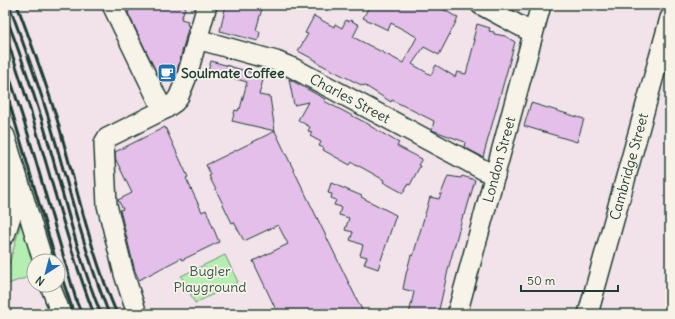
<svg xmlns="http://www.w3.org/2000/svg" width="675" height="319" font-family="Delius,sans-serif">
<rect width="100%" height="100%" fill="#f1e3e9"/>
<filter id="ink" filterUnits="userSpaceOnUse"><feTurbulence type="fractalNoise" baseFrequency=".025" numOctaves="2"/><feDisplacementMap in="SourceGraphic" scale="8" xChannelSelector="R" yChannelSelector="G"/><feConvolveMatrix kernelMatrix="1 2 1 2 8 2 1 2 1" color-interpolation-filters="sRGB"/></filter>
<g filter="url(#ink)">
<g fill="#b5eeb1" stroke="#6a9672">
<path d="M21,223l13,40v12l-29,10v-7z"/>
<path d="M225,255l13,27 -43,21 -14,-27z"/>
</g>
<g fill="#e3bfea" stroke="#1f3d34">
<path d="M126,5h60l-5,14 7,2 -1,4h2l-13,50 -4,7h-7l-5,-2 -32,-67 1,-1z"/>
<path d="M226,5h37l-7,25 4,2 -2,9 -38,-10z"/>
<path d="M370,5h66l22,13 -19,37 -15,-8 -12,17 19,11 5,-10 19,12 2,-5 9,2 9,-34h-2l4,-16 13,4 -1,3 5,1v2l11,2 10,6 -32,115 -19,-10 1,-5 -33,-12 2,-9 -42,-21 -1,2 -27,-17 -1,1 -47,-24 1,-1 -19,-10 10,-17 -3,-1 9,-17 20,11 1,-3 7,4 4,-8 3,2 1,-2 9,5 -6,12 50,26 14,-26 -26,-14 -3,7 -25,-12z"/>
<path d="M211,61l53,15 -5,19 11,2 5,34 -43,-10 3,-11 3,1 1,-3 1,1 7,-27 -39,-11z"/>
<path d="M289,79l36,20 -1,2 46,24v1l29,17 -2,3 25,13 -4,6 2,1 -10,19 -2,-1 -5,9 -20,-11 1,-2 -32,-18 -2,3 -27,-15 1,-2 -5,-2 2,-4 -11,-6 2,-4 -4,-1 2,-4 -12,-7 10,-18 -14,3z"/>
<path d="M531,103l53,16 -7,23 -53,-16z"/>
<path d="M165,127l23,50 -2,1 16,34 4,-2 13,32 -37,18 -1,-2 -42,22 -4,-9 -15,-61 3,-1 -5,-9 14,-7 -16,-33 -1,-8z"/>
<path d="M275,131l9,19 80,164h-86l-25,-53 35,-17 -10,-19 -34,16 -10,-19 -2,1 -14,-29 -9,-18 2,-1 -5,-10z"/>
<path d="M448,176l13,2 1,-2 13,4 -10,35h-2l-14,51 -11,48h-29l5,-22 -11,-3 3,-15 5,-19 2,1 17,-59 9,2z"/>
<path d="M331,183l31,13 -1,1 35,18 -18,54 -14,-5 3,-7 -7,-2 3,-10 -13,-5 3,-8 -8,-2 4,-12 -10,-3 2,-8 -7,-2 2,-5 -5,-2 1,-4 -4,-1z"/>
</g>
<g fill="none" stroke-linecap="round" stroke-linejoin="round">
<defs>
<g id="minor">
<path d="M112,5l46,95 7,9"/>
<path d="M481,5l52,28"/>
<path id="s1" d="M197,39l79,22 17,7 202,108"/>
<path d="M5,136l38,125"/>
<path d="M5,235l15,-47"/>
<path d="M50,285l11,29"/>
<path d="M137,314l-13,-40 -17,-69 -3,-62 3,-5 58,-29 10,-7 4,-6 7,-17 21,-74"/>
<path id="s2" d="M457,314l84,-309"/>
<path id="s3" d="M588,314l82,-296"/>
</g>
</defs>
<use href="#minor" stroke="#1f3d34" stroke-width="22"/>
<use href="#minor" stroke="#f7f3e8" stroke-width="19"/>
<g stroke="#1f3d34" stroke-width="3">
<path d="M9,5c15,40 30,80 42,121 18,63 34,127 58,188"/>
<path d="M17,5c15,40 30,80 42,121 18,63 32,128 58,188"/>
<path d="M5,14c13,34 25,68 36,103 20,66 34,133 60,197"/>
<path d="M5,35c35,92 54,188 89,279"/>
<path d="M5,63l23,71 49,169 5,11"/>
<path d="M5,88l51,173"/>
<path d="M58,266l16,48"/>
</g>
</g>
</g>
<defs>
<symbol id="cafe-square" viewBox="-11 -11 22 22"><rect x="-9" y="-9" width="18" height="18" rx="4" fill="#1f6fb2" stroke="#f7f3e8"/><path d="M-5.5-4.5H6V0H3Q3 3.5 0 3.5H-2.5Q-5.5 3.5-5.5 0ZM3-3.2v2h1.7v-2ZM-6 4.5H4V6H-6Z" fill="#fff"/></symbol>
</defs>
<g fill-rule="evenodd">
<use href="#cafe-square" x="156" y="62" width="22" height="22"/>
</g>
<g text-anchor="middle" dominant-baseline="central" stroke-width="3.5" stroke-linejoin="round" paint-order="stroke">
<g font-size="14" font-weight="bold" fill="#1f3d34" stroke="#f7f3e8" text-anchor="start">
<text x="181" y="73">Soulmate Coffee</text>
</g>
<g font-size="14" fill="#1f3d34" stroke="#f7f3e8">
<text stroke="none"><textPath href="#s1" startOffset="165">Charles Street</textPath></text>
<text stroke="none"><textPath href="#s2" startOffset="160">London Street</textPath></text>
<text stroke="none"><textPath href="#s3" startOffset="153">Cambridge Street</textPath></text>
</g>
<g font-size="14" fill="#365847" stroke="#f7f3e8">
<text x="210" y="271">Bugler<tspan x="210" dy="16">Playground</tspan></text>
</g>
</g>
<rect width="675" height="319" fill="none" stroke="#f7f3e8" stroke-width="20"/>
<rect x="10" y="10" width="655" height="299" fill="none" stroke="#1f3d34" stroke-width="1.5" filter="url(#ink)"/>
<g transform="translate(46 273) rotate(216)"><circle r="19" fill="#f7f3e8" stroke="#a1aaa0"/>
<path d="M0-3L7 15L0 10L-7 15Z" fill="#1f6fb2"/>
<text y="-6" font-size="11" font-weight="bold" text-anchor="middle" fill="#1f3d34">N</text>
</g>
<path d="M521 285v6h97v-6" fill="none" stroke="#1f3d34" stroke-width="2"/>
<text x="527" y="285" font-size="12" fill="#1f3d34" stroke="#f7f3e8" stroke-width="3" paint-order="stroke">50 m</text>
</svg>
